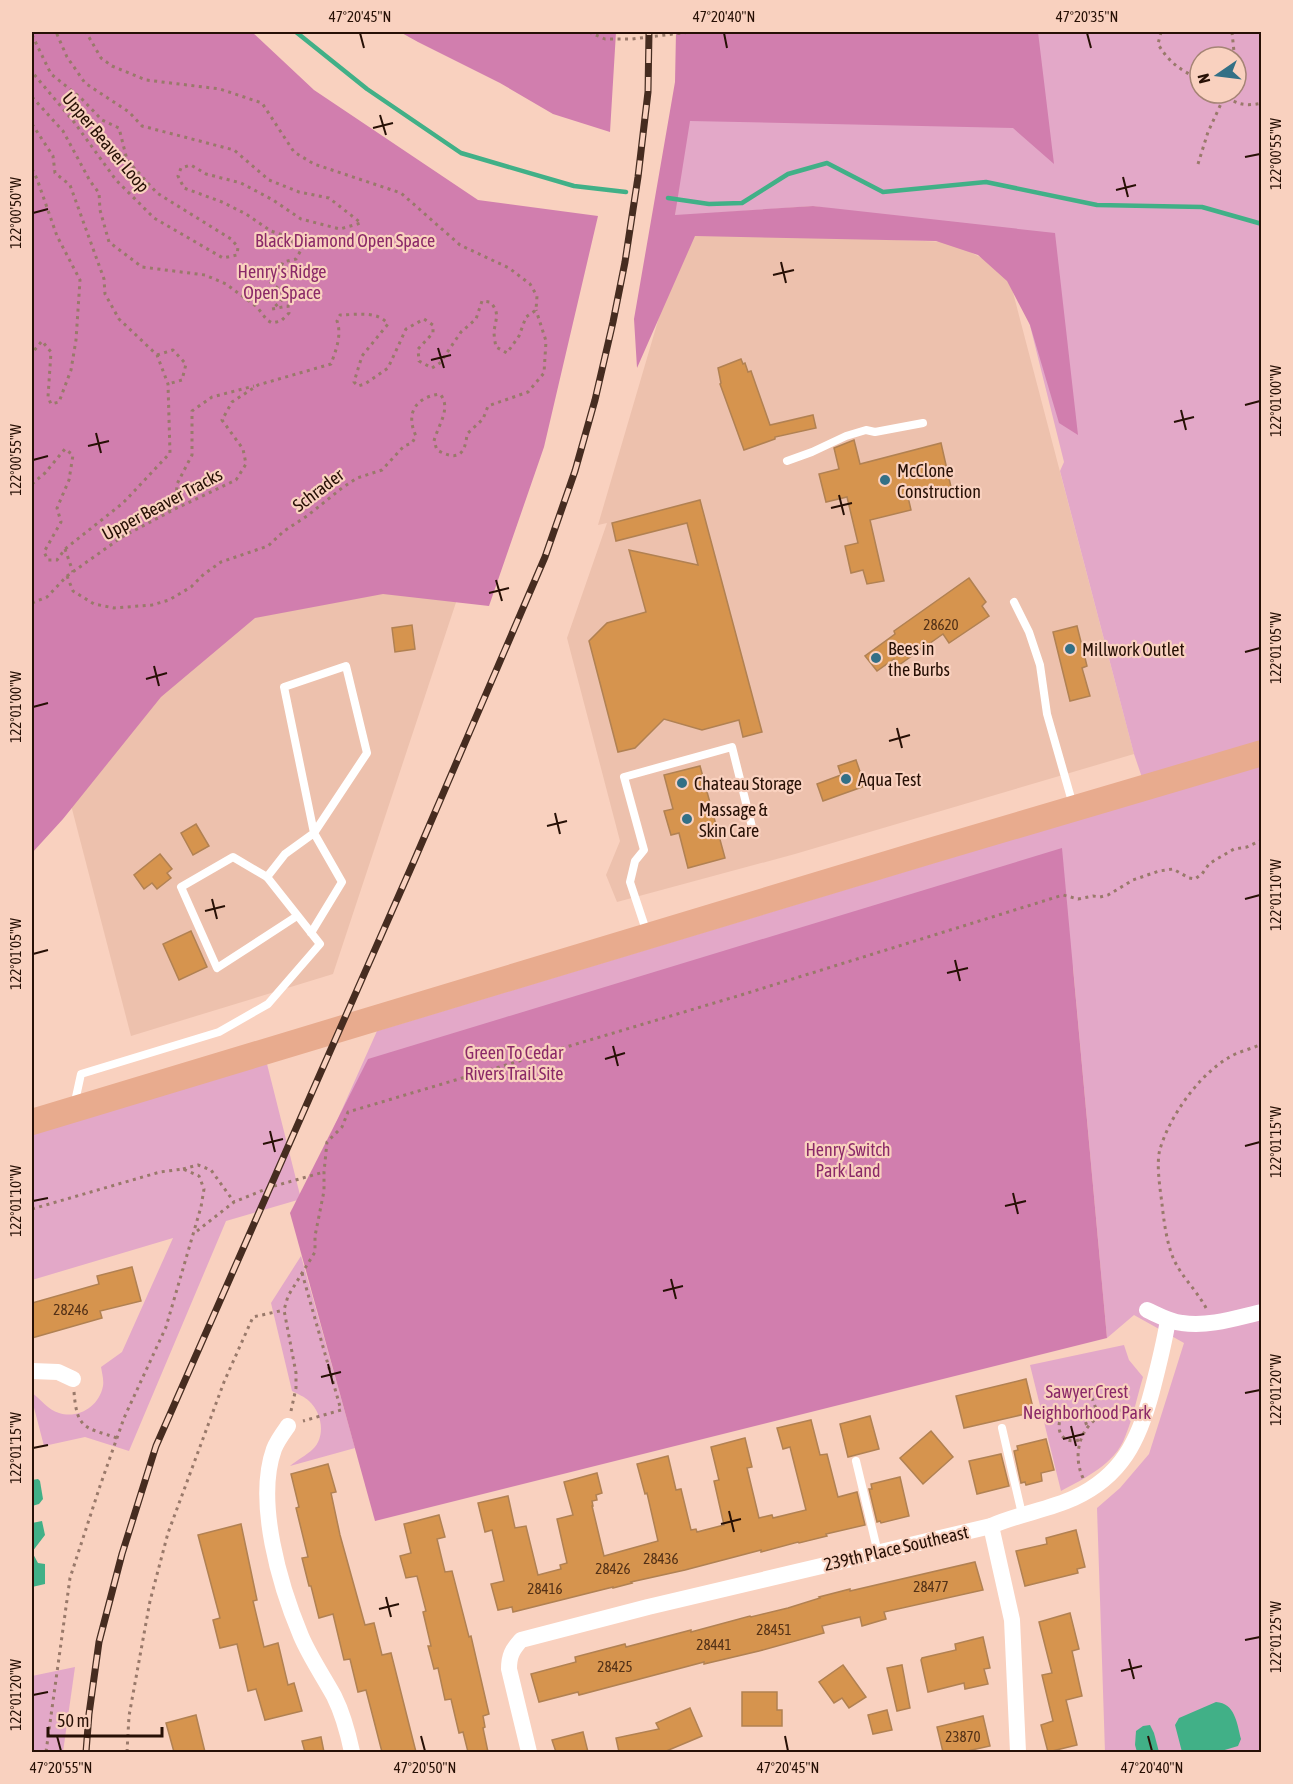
<svg xmlns="http://www.w3.org/2000/svg" width="1293" height="1784" font-family="'Asap Condensed',sans-serif">
<rect width="100%" height="100%" fill="#f9d1bf"/>
<g fill="#edc1ad">
<path d="M684,232l266,10 34,17 26,22 124,473 -339,100 -178,48 -11,-27 14,-34 -53,-203 40,-115 -9,2z"/>
<path d="M474,548l-141,426 -202,62 -99,-381v-18z"/>
</g>
<g fill="#e3a8c8" fill-rule="evenodd">
<path d="M685,32h576v1720h-156l-8,-244 23,-20 29,-34 35,-111 -50,-28 -27,23 -34,-371 -771,232 75,-168 772,-233 -15,-44 -74,-283 4,-9 -56,-225 -195,-31 -138,10zM1200,57h36v36h-36z"/>
<path d="M267,1064l34,135 -75,22 -97,230 -44,-14 -41,9 -12,-46v-7c9,6 16,17 27,20 19,6 40,-6 44,-27 1,-6 -1,-13 -2,-19l21,-15 51,-114 -141,42v-146z"/>
<path d="M301,1256l54,192 -65,18c7,-6 17,-11 23,-17 13,-13 9,-36 -4,-48 -4,-4 -11,-7 -17,-10l-21,-88z"/>
<path d="M1124,1345l5,15 14,17c-6,20 -10,41 -18,60 -10,27 -40,41 -64,54l-31,-126z"/>
<path d="M75,1667l-12,85h-31v-76z"/>
</g>
<g fill="#d17eae">
<path d="M32,32h220l62,58 164,110 120,16 -54,231 -55,159 -106,-12 -128,24 -94,79 -98,122 -31,34z"/>
<path d="M400,32h216l-6,100 -57,-18 -53,-31 -82,-41z"/>
<path d="M676,32h362l16,132 -41,-36 -323,-7 -15,94 138,-9 242,27 23,202 -19,-12 -29,-98 -23,-44 -29,-26 -42,-14 -241,-5 -58,132 -3,-49 41,-237z"/>
<path d="M1062,848l45,490 -732,183 -85,-308 78,-154z"/>
</g>
<g fill="#41b087">
<path d="M38,1479l2,2 3,18 -4,5 -7,2v-26z"/>
<path d="M42,1521l3,14 -13,17 6,11 7,1v20l-13,3v-64z"/>
<path d="M1216,1702c19,1 21,21 25,37l-3,7 -20,6h-36l-7,-27 4,-7z"/>
<path d="M1150,1725l4,8 5,19h-22l-2,-7 1,-14 7,-5z"/>
</g>
<g fill="none" stroke-linecap="round" stroke-linejoin="round">
<g stroke="#41b087" stroke-width="4.5">
<path d="M296,32l71,57 94,64 113,33 52,6"/>
<path d="M668,198l41,6 33,-1 46,-29 39,-11 56,29 103,-10 111,23 105,2 60,17"/>
</g>
</g>
<g fill="#d6944e" stroke="#b18152" stroke-width="1.5">
<path d="M741,359l2,5 2,-1 3,9 3,-1 19,54 43,-10 3,13 -41,9v2l-31,11 -24,-66 1,-1 -3,-15z"/>
<path d="M854,440l6,24 81,-21 10,44 -43,10 3,13 -41,10 14,61 -17,3 -4,-14 -12,3 -6,-27 13,-3 -11,-46 -21,5 -7,-28 20,-5 -5,-21z"/>
<path d="M700,500l62,232 -19,5 -4,-17 -37,10 -38,-11 -29,29 -17,4 -29,-111 18,-18 39,-11 -17,-62 69,15 -11,-42 -71,18 -4,-18z"/>
<path d="M969,578l17,24 -4,4 7,10 -40,27 -6,-9 -44,31 -5,-6 -17,12 -12,-15 30,-22 -1,-3z"/>
<path d="M412,625l3,24 -20,3 -3,-24z"/>
<path d="M1077,626l10,40 -5,2 8,28 -20,5 -17,-69z"/>
<path d="M856,760l9,26 -42,15 -6,-17 24,-9 -3,-9z"/>
<path d="M700,766l25,92 -37,10 -9,-35 -8,2 -7,-24 9,-2 -9,-34z"/>
<path d="M196,824l13,22 -16,9 -12,-22z"/>
<path d="M160,854l12,15 -5,4 4,5 -14,11 -5,-6 -8,6 -10,-14z"/>
<path d="M191,931l16,36 -28,13 -16,-36z"/>
<path d="M132,1267l9,34 -41,10 2,7 -70,20v-35l67,-19 -2,-8z"/>
<path d="M1026,1379l8,33 -70,16 -8,-32z"/>
<path d="M870,1416l9,33 -31,8 -8,-33z"/>
<path d="M811,1420l9,35 7,-1 11,43 19,-5 8,33 -39,9 1,2 -28,7 -1,-1 -37,10v-2l-76,20 -54,12 1,1 -19,5v-1l-100,25 -1,-5 -14,3 -7,-26 13,-3 -12,-51 -7,2 -7,-29 30,-7 7,32 11,-2 12,49 23,-6 -1,-4 7,-2 -10,-44 16,-4 -9,-33 33,-9 5,20 -6,2 1,5 -5,1 1,5h-1l12,50 54,-15 -11,-48 -2,1 -8,-30 31,-8 8,34 5,-1 10,41 5,-1 1,3 27,-7 -10,-44 5,-1 -8,-33 34,-9 7,29 -5,1 12,50 13,-3 1,3 33,-8 -16,-63 -7,2 -6,-21z"/>
<path d="M931,1431l22,26 -30,27 -23,-26z"/>
<path d="M1046,1439l8,31 -13,3 1,8 -16,4 -1,-3 -4,1 -7,-32 4,-1 -1,-4z"/>
<path d="M1001,1454l8,32 -32,8 -8,-33z"/>
<path d="M328,1464l8,28 -5,1 9,42 25,90 9,-2 8,32 9,-2 25,99h-34l-16,-62 -8,2 -8,-33 -6,1 -11,-46 -14,4 -8,-32h-2l-7,-28 6,-1 -12,-49 3,-1 -8,-33z"/>
<path d="M900,1477l9,39 -28,7 -1,-2 -3,1 -8,-33h3l-1,-5z"/>
<path d="M439,1515l6,22 -8,2 8,33 7,-1 17,66 2,-1 18,78 -6,2 2,11 -2,1 5,24h-20l-5,-20 -4,1 -8,-34 -6,1 -7,-32 -4,1 -6,-23h3l-8,-34 3,-1 -9,-35 -11,2 -6,-22 11,-3 -7,-29z"/>
<path d="M241,1524l16,76 -4,1 11,46 14,-4 10,42 6,-2 8,28 -37,9 -9,-31 -8,2 -11,-47 -17,4 -7,-28 7,-2 -22,-83z"/>
<path d="M1076,1530l9,37 -8,2 1,4 -53,13 -9,-35 31,-7 -1,-6z"/>
<path d="M975,1562l8,28 -99,22 2,7 -24,7 -2,-9 -38,9 2,7 -65,18 -55,13v-2l-125,33 -1,-3 -39,10 -8,-28 45,-12 -1,-5 50,-13 1,3 65,-17v2l59,-16 1,1 37,-9 32,-10 -1,-1 31,-8v2z"/>
<path d="M1070,1613l9,36 -7,2 10,45 -16,4 11,45 -29,7 -7,-27 12,-4 -11,-46 10,-2 -13,-51z"/>
<path d="M983,1637l7,31 -6,1 4,15 -23,5 -1,-6 -36,9 -7,-32 1,-2 34,-8 -1,-6z"/>
<path d="M843,1665l23,32 -17,11 -7,-10 -8,5 -15,-21z"/>
<path d="M902,1665l8,43 -13,3 -10,-43z"/>
<path d="M742,1692h35v18h5v16h-40z"/>
<path d="M690,1708l12,28 -38,16h-45l-3,-14 43,-9 -3,-6z"/>
<path d="M887,1710l5,20 -19,4 -5,-19z"/>
<path d="M196,1715l9,37h-31l-8,-29z"/>
<path d="M983,1716l7,30 -27,6h-20l-6,-25z"/>
<path d="M583,1732l5,20h-32l-4,-12z"/>
<path d="M321,1737l3,15h-19l-3,-11z"/>
</g>
<g fill="none" stroke-linecap="round" stroke-linejoin="round">
<g stroke="#99796a" stroke-width="3" stroke-dasharray="3 4.5" stroke-linecap="butt">
<path d="M558,32h3"/>
<path d="M589,32l16,7h27l58,-7"/>
<path d="M1161,32l-3,12c12,20 22,25 42,36"/>
<path d="M1232,32l2,20 -1,5"/>
<path d="M32,35l19,39 30,24 21,22 17,8 8,32 30,33 74,46 7,8 -1,8 -14,3 -69,-40 -38,-38 -42,-58 -42,-50"/>
<path d="M1221,93c15,11 22,14 41,10"/>
<path d="M32,97l31,34 27,50 9,12 1,17 9,32 33,25 63,8 21,9 31,23 10,13 5,3 9,-2 8,-8 -1,-7 -16,3 9,-8 1,-10c-6,-3 -9,-9 -16,-11l1,-4 13,-7 3,-7 13,-3 5,-9 -13,-13 -17,-6 -25,-17 -24,-12 -38,-14 -6,-12 3,-8 10,-3 15,9 35,9 32,17 28,19 39,10 21,-6 -32,-25 -30,-6 -30,-12 -35,-30 -92,-24 -13,-14 -44,-29 -18,-26 -11,-25"/>
<path d="M32,124l21,32 2,17 15,12 34,94 1,15 14,25 38,36 11,29 2,69 -47,50 -58,46 -8,11h-9l-4,-8 17,-30 -4,-14 12,-28 4,-25 -8,-6 -20,24 -13,11"/>
<path d="M1198,164l10,-32 18,-39"/>
<path d="M32,169l5,10 20,57 23,44 -4,60 -5,30 -12,32 -8,2 -3,-7 3,-45 -9,-11 -10,12"/>
<path d="M157,355l16,-5 13,14 -4,16 -14,4"/>
<path d="M169,511l7,-12 1,-15 15,-29v-44l20,-14 42,-11"/>
<path d="M65,549l8,23"/>
<path d="M67,576l6,15 21,13 20,4 38,-3 17,-5 22,-13 13,-13 17,-12 47,-16 16,-15 23,-15 35,-28 15,-10 25,-8 22,-24 8,-3 4,-7c-11,-23 0,-39 24,-42 12,14 -2,31 -6,47l3,9c20,11 28,6 30,-16l16,-15 5,-13 40,-14 16,-19 2,-32 -10,-31"/>
<path d="M32,603l15,-6 20,-21 55,-39 53,-28 61,-29 10,-16 -3,-15 -21,-29 10,-18 26,-17 73,-21c5,-14 11,-29 6,-43l3,-6c15,0 37,-5 48,9l-26,32 -8,26 4,4 7,-2 23,-16 18,-39 18,-10 9,6v8l-15,16 1,12 13,7 8,-5 21,-31 15,-13 6,-18 8,1c10,10 6,17 4,29 0,5 1,11 2,16l11,6 12,-17 7,-19 10,-7 1,-14 -7,-12 -21,-16 -49,-23 -59,-52 -87,-29 -20,-12 -32,-49 -42,-14 -74,-9 -34,-14 -11,-8 -15,-26"/>
<path d="M183,1169l15,-4 13,5 23,32"/>
<path d="M32,1209l128,-37 23,-3 16,7 5,13 -3,18 -35,120 -42,91 -24,68 -30,92 -24,174"/>
<path d="M197,1231l37,-29 37,-15 53,-15"/>
<path d="M302,1273l39,137 -38,11"/>
<path d="M1206,1308c-9,-17 -23,-30 -31,-46 -8,-16 -11,-40 -13,-58 -2,-16 -6,-40 -2,-55 10,-33 38,-73 68,-91 9,-6 23,-9 34,-14"/>
<path d="M74,1392c3,38 11,35 43,46"/>
<path d="M1092,1398l7,19"/>
<path d="M291,1411l5,-23v-15l-12,-63 4,-14 27,-44v-16l9,-45v-19l3,-30 15,-15 6,-15 393,-117 322,-100 15,4 15,-3 7,1 8,-2 25,-15 26,-9 14,-2 16,9 6,1 7,-5 7,-10 6,-4 19,-11 13,-2 15,-7"/>
<path d="M1079,1440c-14,4 -23,-6 -19,-20 7,-9 15,-10 24,-2l3,8"/>
<path d="M1083,1478c-16,-35 9,-74 49,-67"/>
<path d="M127,1752l2,-36 21,-115 18,-68 56,-151 29,-65 31,-7"/>
</g>
<g stroke="#fff" stroke-width="8">
<path d="M787,461l25,-9 34,-16 20,-6 9,2 48,-9"/>
<path d="M1014,602l15,30 11,33 7,49 26,91"/>
<path d="M267,877l-34,-20 -52,30 36,81 80,-52"/>
<path d="M647,933l-17,-51 5,-21 9,-11 -20,-73 108,-30 21,84"/>
<path d="M74,1106l7,-32 138,-42 49,-28 52,-60 -53,-67 18,-23 29,-21 -30,-146 62,-21 21,87 -53,80 28,49 -31,51"/>
<path d="M1002,1428l20,86"/>
<path d="M856,1461l22,92"/>
</g>
<g stroke="#fff" stroke-width="16">
<path d="M1147,1310c11,5 23,12 35,13 27,4 54,-5 80,-11"/>
<path d="M32,1371l26,1 15,7"/>
<path d="M288,1426c-5,7 -11,15 -14,23 -19,53 6,137 27,187 9,21 22,40 33,60 9,18 14,37 18,56"/>
<path d="M991,1526l21,94 6,132"/>
<path d="M529,1752l-20,-83c0,-13 3,-19 12,-29l127,-33 343,-81c27,-12 57,-16 83,-28 48,-22 65,-58 78,-107 6,-23 12,-47 16,-71"/>
</g>
<path stroke="#e8ab8e" stroke-width="26" d="M32,1122l898,-271 332,-98"/>
<defs>
<path id="rail" d="M86,1752l3,-38 10,-72 23,-88 34,-108 258,-585 131,-304 30,-86 20,-71 18,-78 12,-60 13,-85 10,-85 1,-60"/>
</defs>
<use href="#rail" stroke="#462c20" stroke-width="7"/>
<use href="#rail" stroke="#f9d1bf" stroke-width="4.5" stroke-dasharray="14" stroke-linecap="butt"/>
</g>
<path fill="none" stroke="#271005" stroke-width="2" d="M360,33l4,15M724,33l3,15M1087,33l4,15M380,115l6,20M373,128l20,-5M1245,157l15,-3M1123,177l5,20M1116,190l20,-5M33,213l15,-4M781,262l5,21M773,275l21,-5M438,348l6,20M431,360l20,-5M1245,405l15,-4M1181,410l5,20M1174,422l20,-5M96,433l5,20M88,446l21,-5M33,460l15,-4M839,495l5,20M831,508l21,-5M496,580l6,21M489,593l20,-5M1245,652l15,-4M154,666l5,20M146,679l21,-6M33,707l15,-4M897,728l5,20M889,741l21,-6M555,813l5,21M547,826l20,-5M212,899l5,20M1245,899l15,-4M205,911l20,-5M33,954l15,-4M955,960l5,21M947,973l21,-5M613,1046l5,20M605,1059l20,-6M270,1131l5,21M263,1144l20,-5M1245,1146l15,-4M1013,1193l5,21M33,1201l15,-3M1005,1206l21,-5M671,1279l5,20M663,1291l20,-5M328,1364l5,20M321,1377l20,-5M1245,1393l15,-3M1071,1426l5,20M1063,1439l21,-5M33,1448l15,-3M729,1511l5,21M721,1524l20,-5M386,1597l5,20M379,1609l20,-5M1245,1640l15,-3M1129,1659l5,20M1121,1671l21,-5M33,1695l15,-3M57,1736l4,15M421,1736l4,15M785,1736l3,15M1148,1736l4,15"/>
<g fill="#337086" stroke="#f9d1bf" stroke-width="2">
<circle cx="885" cy="480" r="6"/>
<circle cx="1070" cy="649" r="6"/>
<circle cx="876" cy="658" r="6"/>
<circle cx="846" cy="779" r="6"/>
<circle cx="682" cy="783" r="6"/>
<circle cx="687" cy="819" r="6"/>
</g>
<g text-anchor="middle" dominant-baseline="central" stroke-width="4.5" stroke-linejoin="round" paint-order="stroke">
<g font-size="15" fill="#533117">
<text x="941" y="624">28620</text>
<text x="71" y="1309">28246</text>
<text x="661" y="1558">28436</text>
<text x="613" y="1568">28426</text>
<text x="931" y="1586">28477</text>
<text x="545" y="1588">28416</text>
<text x="774" y="1629">28451</text>
<text x="714" y="1644">28441</text>
<text x="615" y="1666">28425</text>
<text x="963" y="1736">23870</text>
</g>
<g font-size="18" fill="#271005" stroke="#f9d1bf">
<text transform="translate(106 142) rotate(50)">Upper Beaver Loop</text>
<text transform="translate(318 490) rotate(-37)">Schrader</text>
<text transform="translate(162 504) rotate(-28)">Upper Beaver Tracks</text>
<text transform="translate(896 1548) rotate(-13)">239th Place Southeast</text>
</g>
<g font-size="18" fill="#8b2968" stroke="#f9d1bf">
<text x="345" y="240">Black Diamond Open Space</text>
<text x="282" y="271">Henry's Ridge<tspan x="282" dy="21">Open Space</tspan></text>
<text x="514" y="1052">Green To Cedar<tspan x="514" dy="21">Rivers Trail Site</tspan></text>
<text x="848" y="1149">Henry Switch<tspan x="848" dy="21">Park Land</tspan></text>
<text x="1087" y="1391">Sawyer Crest<tspan x="1087" dy="21">Neighborhood Park</tspan></text>
</g>
<g font-size="18" fill="#271005" stroke="#f9d1bf" text-anchor="start">
<text x="897" y="470">McClone<tspan x="897" dy="21">Construction</tspan></text>
<text x="888" y="648">Bees in<tspan x="888" dy="21">the Burbs</tspan></text>
<text x="1082" y="649">Millwork Outlet</text>
<text x="858" y="779">Aqua Test</text>
<text x="694" y="783">Chateau Storage</text>
<text x="699" y="809">Massage &amp;<tspan x="699" dy="21">Skin Care</tspan></text>
</g>
</g>
<rect width="1293" height="1784" fill="none" stroke="#f9d1bf" stroke-width="66"/>
<g transform="translate(1218 75) rotate(256)"><circle r="28" fill="#f9d1bf" stroke="#a58475" stroke-width="1.5"/>
<path d="M0-4.5L10 22L0 15L-10 22Z" fill="#337086"/>
<text y="-9" font-size="16" font-weight="bold" text-anchor="middle" fill="#271005">N</text>
</g>
<path d="M48 1727v9h114v-9" fill="none" stroke="#271005" stroke-width="3"/>
<text x="57" y="1727" font-size="18" fill="#271005" stroke="#f9d1bf" stroke-width="4.5" paint-order="stroke">50 m</text>
<rect x="33" y="33" width="1227" height="1718" fill="none" stroke="#271005" stroke-width="2"/>
<g font-size="15" text-anchor="middle" fill="#271005">
<text x="360" y="22">47°20'45"N</text>
<text x="724" y="22">47°20'40"N</text>
<text x="1087" y="22">47°20'35"N</text>
<text transform="translate(1276 154) rotate(-90)" y="5">122°00'55"W</text>
<text transform="translate(16 213) rotate(-90)" y="5">122°00'50"W</text>
<text transform="translate(1276 401) rotate(-90)" y="5">122°01'00"W</text>
<text transform="translate(16 460) rotate(-90)" y="5">122°00'55"W</text>
<text transform="translate(1276 648) rotate(-90)" y="5">122°01'05"W</text>
<text transform="translate(16 707) rotate(-90)" y="5">122°01'00"W</text>
<text transform="translate(1276 895) rotate(-90)" y="5">122°01'10"W</text>
<text transform="translate(16 954) rotate(-90)" y="5">122°01'05"W</text>
<text transform="translate(1276 1142) rotate(-90)" y="5">122°01'15"W</text>
<text transform="translate(16 1201) rotate(-90)" y="5">122°01'10"W</text>
<text transform="translate(1276 1390) rotate(-90)" y="5">122°01'20"W</text>
<text transform="translate(16 1448) rotate(-90)" y="5">122°01'15"W</text>
<text transform="translate(1276 1637) rotate(-90)" y="5">122°01'25"W</text>
<text transform="translate(16 1695) rotate(-90)" y="5">122°01'20"W</text>
<text x="61" y="1773">47°20'55"N</text>
<text x="425" y="1773">47°20'50"N</text>
<text x="788" y="1773">47°20'45"N</text>
<text x="1152" y="1773">47°20'40"N</text>
</g>
</svg>
